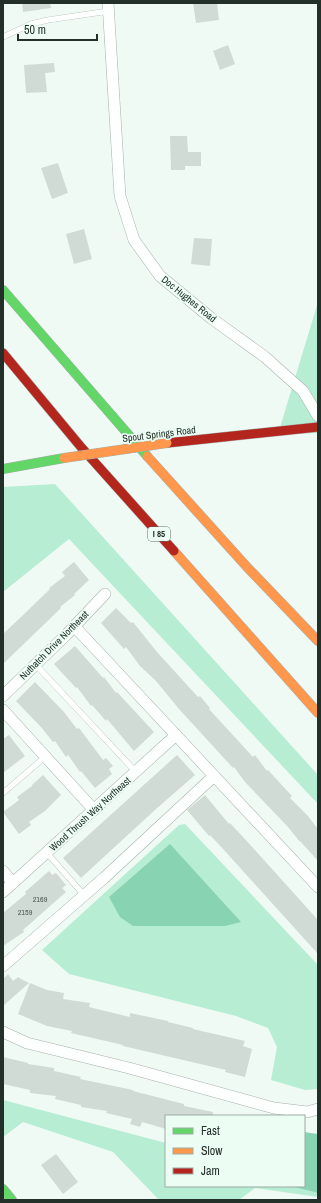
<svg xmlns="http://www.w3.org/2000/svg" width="321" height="1203" font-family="'Archivo Narrow',sans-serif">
<rect width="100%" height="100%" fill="#f0faf5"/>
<g fill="#b6edd3">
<path d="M318,302v131l-40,1z"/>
<path d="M55,484l263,291v29l-249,-265 -66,53v-105z"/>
<path d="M185,824l133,141v124l-13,1 -34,-10 6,-33 -9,-19 -32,-12 -167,-42 -27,-24 137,-125z"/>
<path d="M3,1100l163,43v43h124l28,7v4l-63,-9 -16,12h-80l-46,-48 -90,-30 -20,15z"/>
</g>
<g fill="#88d3b2">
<path d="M170,844l71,78 -16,4h-92l-13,-9 -11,-20z"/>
<path d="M304,1132l14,2v59l-28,-7h14z"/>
</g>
<g fill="#d1dbd6">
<path d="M22,3h28l1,5 -28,4z"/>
<path d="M193,3h24l2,17 -23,3z"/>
<path d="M228,45l7,19 -15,6 -7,-19z"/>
<path d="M54,63l1,9 -10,1 2,19 -21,1 -2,-28z"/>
<path d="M170,136h17l1,16h13v14h-16v4h-14z"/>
<path d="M58,163l10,30 -16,6 -11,-31z"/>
<path d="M84,229l8,30 -18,5 -8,-30z"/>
<path d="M194,238l18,1 -2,27 -19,-2z"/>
<path d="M74,562l15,18 -15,14 1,1 -15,12 1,1 -58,56v-30l17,-16 30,-29 -1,-1 16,-12 -3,-4z"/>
<path d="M116,608l15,15 2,-1 24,30 41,45 2,-1 10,12 -1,1 44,48 2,-2 12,16 1,-1 24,26 -2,2 18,18 10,13v32l-18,-20v1l-12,-15 -43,-45 -11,-15 -1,1 -54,-59 -23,-28 -16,-15 -14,-19 -2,2 -23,-26z"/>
<path d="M75,646l28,32 1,-1 12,16 1,-1 37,40 -20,19 -27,-32 -1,2 -14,-16 -1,1 -14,-19 -1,1 -22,-24z"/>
<path d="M35,682l29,30 13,17 2,-1 24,32 3,-2 7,8 -4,3 3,5 -17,14 -14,-17 -1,1 -12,-17 -2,2 -11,-16 -2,1 -12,-15 -25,-26z"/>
<path d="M9,735l16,21 -22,17v-34z"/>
<path d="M177,755l18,20 -39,34 -75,69 -18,-20z"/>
<path d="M43,775l18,20 -16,16 -16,11 2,3 -12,9 -16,-22 16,-12 -2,-3 15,-11v-1z"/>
<path d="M205,795l24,29 1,-1 14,15 74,82v34l-94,-104 -14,-15 -1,1 -22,-26z"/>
<path d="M49,871l3,4 4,-2 10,12 -4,3 4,4 -43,38 1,2 -21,14v-33l23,-19 -1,-2z"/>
<path d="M8,974l5,7 5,-4 3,2 8,4 -26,23v-27z"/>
<path d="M30,983l17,7 17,3 -1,6 27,4 -1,4 41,10v-4l38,8v1l25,6v1l52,12 -2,5 9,3 -7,28 -20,-5 1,-2 -103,-24v-1l-52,-12 1,-2 -25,-5 -29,-12z"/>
<path d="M3,1057l25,6v1l26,4v3l27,6 -1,2 53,11v1l51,13v2l29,6v4h-47v13l-24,-7 -2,5 -10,-3 2,-5 -26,-6 1,-2 -26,-4v-2l-26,-6 1,-3 -26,-3v-3l-27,-6z"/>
<path d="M56,1154l22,28 -15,12 -22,-29z"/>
</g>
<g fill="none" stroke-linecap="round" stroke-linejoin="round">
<defs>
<g id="lane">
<path d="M3,37l28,-13 17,-4 61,-9"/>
<path d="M35,664l101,108"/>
<path d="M3,793l42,-36"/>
<path d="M47,853l37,42"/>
</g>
<g id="street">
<path d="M108,3l12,193 14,44 26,36 51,42 54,39 38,34 15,25"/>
<path d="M74,626l244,261"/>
<path d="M3,696l64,-62 38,-40"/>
<path d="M3,710l91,100"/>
<path d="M3,871l10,12"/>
<path d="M3,892l173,-157"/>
<path d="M3,966l101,-88 110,-102"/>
<path d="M3,1032l24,11 102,25 145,40 33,4 11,-3"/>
</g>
<g id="fast">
<path d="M3,290l144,166"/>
<path d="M3,469l61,-11"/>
<path d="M3,1189l9,11"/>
</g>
<g id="slow">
<path d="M147,456l100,111 71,74"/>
<path d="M174,551l144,162"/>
</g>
<g id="jam">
<path d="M3,353l78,94 93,104"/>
<path d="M167,443l151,-16"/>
</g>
</defs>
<use href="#lane" stroke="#a8b1ac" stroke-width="6"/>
<use href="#street" stroke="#a8b1ac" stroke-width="12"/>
<use href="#fast" stroke="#a8b1ac" stroke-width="10"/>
<use href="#slow" stroke="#a8b1ac" stroke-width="10"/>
<use href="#jam" stroke="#a8b1ac" stroke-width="10"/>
<use href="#lane" stroke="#fdfefe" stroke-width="5.5"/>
<use href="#street" stroke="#fdfefe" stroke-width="11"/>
<use href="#fast" stroke="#63d668" stroke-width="9"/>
<use href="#slow" stroke="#ff974d" stroke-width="9"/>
<use href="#jam" stroke="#b3261e" stroke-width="9"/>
<defs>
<path id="slow-bridge" d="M64,458l103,-15"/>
</defs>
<use href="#slow-bridge" stroke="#a8b1ac" stroke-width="10" stroke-linecap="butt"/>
<use href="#slow-bridge" stroke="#ff974d" stroke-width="9"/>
</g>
<g text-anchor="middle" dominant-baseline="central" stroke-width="3.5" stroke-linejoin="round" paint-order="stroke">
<g font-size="8" fill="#4e5a54">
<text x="40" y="899">2169</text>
<text x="25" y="912">2159</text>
</g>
<rect fill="#ecfef4" stroke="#5f6d66" stroke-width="1" x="148" y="527" width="22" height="14" rx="3"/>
<g font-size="9" font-weight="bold" fill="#232f29">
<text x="159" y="534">I 85</text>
</g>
<g font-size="10" fill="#232f29" stroke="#ecfef4">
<text transform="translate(189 299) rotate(39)">Doc Hughes Road</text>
<text transform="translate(159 434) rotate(-7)">Spout Springs Road</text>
<text transform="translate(54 645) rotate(-45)">Nuthatch Drive Northeast</text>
<text transform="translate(90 814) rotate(-42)">Wood Thrush Way Northeast</text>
</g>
</g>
<rect width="321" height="1203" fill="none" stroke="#232f29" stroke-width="8"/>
<rect x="165" y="1115" width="140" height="72" fill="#ecfef4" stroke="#9caba3"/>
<rect x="173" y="1128" width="20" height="6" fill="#63d668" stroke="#9caba3"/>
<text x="201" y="1135" font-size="12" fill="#232f29">Fast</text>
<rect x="173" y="1148" width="20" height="6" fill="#ff974d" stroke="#9caba3"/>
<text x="201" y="1155" font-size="12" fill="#232f29">Slow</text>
<rect x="173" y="1168" width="20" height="6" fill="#b3261e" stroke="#9caba3"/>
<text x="201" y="1175" font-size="12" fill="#232f29">Jam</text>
<path d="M18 34v6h79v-6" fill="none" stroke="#232f29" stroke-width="2"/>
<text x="24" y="34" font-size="12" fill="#232f29" stroke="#ecfef4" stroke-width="3" paint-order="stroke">50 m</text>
</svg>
